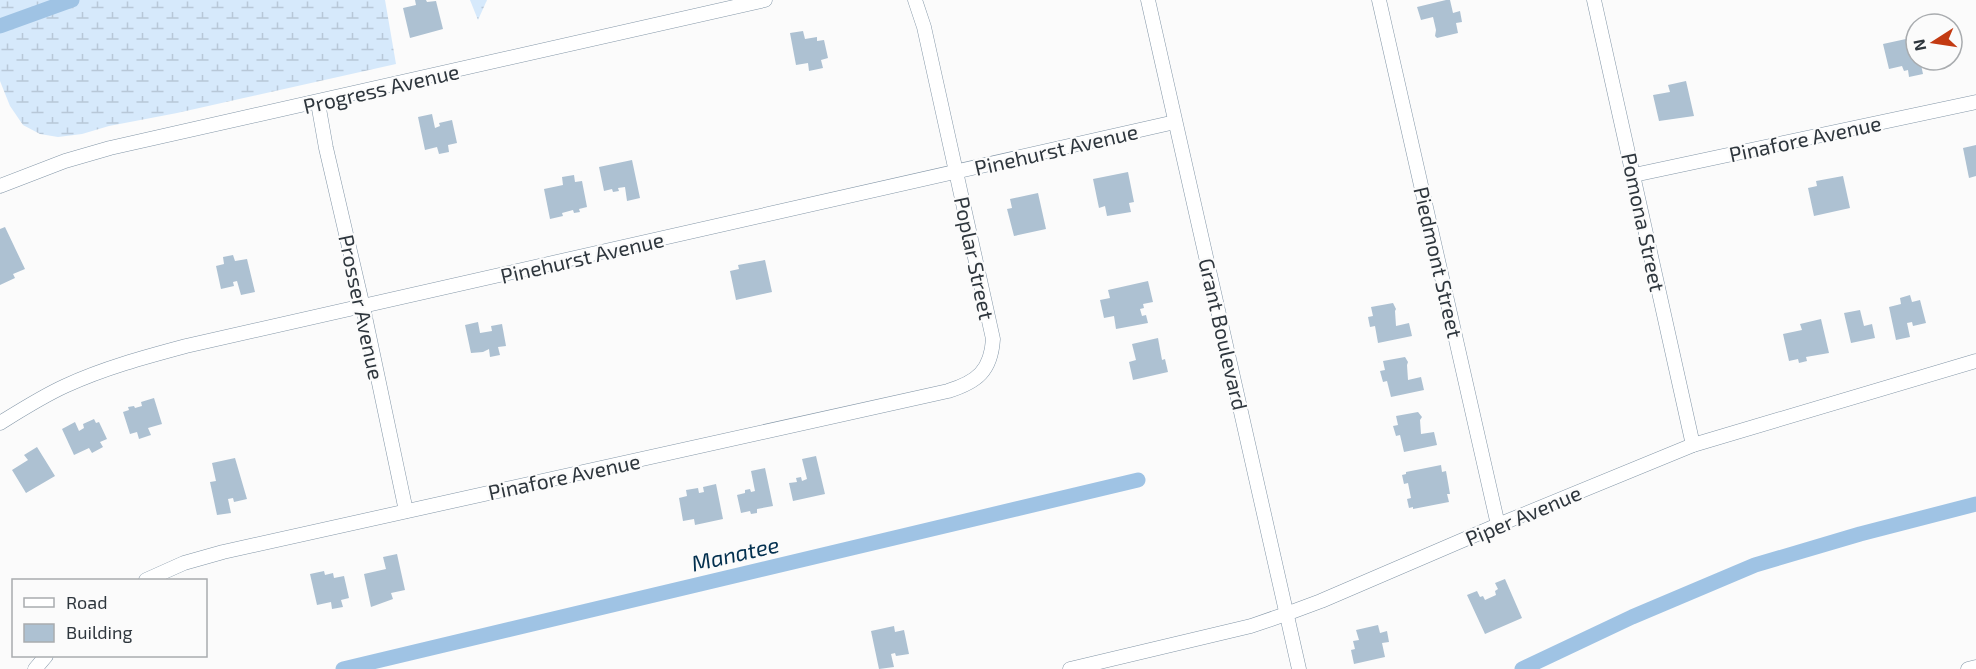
<svg xmlns="http://www.w3.org/2000/svg" width="1976" height="669" font-family="'Exo 2',sans-serif">
<defs>
<pattern id="wetland-marsh" width="20" height="14" patternUnits="userSpaceOnUse" patternTransform="scale(1.5)"><rect width="20" height="14" fill="#d6e9fb"/><path d="M1 5h8M5 5V1M11 12h8M15 12V8" fill="none" stroke="#b8c8d8"/></pattern>
</defs>
<rect width="100%" height="100%" fill="#fbfbfb"/>
<g fill="url(#wetland-marsh)">
<path d="M0,0h385l11,64 -219,49 -68,13 -27,8 -24,3 -18,-3 -17,-9 -13,-19 -10,-25z"/>
<path d="M470,0h17l-9,20z"/>
</g>
<g fill="none" stroke-linecap="round" stroke-linejoin="round">
<g stroke="#9fc3e4" stroke-width="15">
<path d="M0,26l72,-26"/>
<path d="M343,669l795,-189"/>
<path d="M1522,669l110,-52 123,-52 105,-31 116,-30"/>
</g>
</g>
<g fill="#adc1d2">
<path d="M415,0h11l1,2 9,-1 7,28 -33,9 -7,-30 13,-3z"/>
<path d="M1446,0h4l3,13 7,-2 2,11 -6,1 2,10 -21,5 -2,-2 1,-6 -3,-13 -12,3 -4,-13z"/>
<path d="M803,31l2,8 12,-2v4l7,-1 4,18 -7,2 2,8 -14,3 -1,-8 -12,2 -6,-32z"/>
<path d="M1915,37l1,23h4l3,14 -14,3 -1,-7 -4,1 -2,-5 -13,3 -6,-25z"/>
<path d="M1686,81l8,35 -35,5 -6,-26 17,-3 -2,-7z"/>
<path d="M432,114l3,14 5,-2 -1,-3 13,-3 5,23 -9,2 1,7 -10,2 -2,-7 -12,3 -7,-33z"/>
<path d="M1976,145v31l-7,2 -6,-30z"/>
<path d="M632,160l8,38 -13,3 -2,-14 -7,1 1,3 -6,1 -1,-3 -8,2 -5,-24z"/>
<path d="M1128,172l6,30 -5,1 2,9 -24,4 -2,-10 -6,2 -6,-29z"/>
<path d="M574,175l1,7 7,-1 5,26 -8,2 1,3 -6,1 -1,-3 -11,3 1,3 -13,3 -6,-30 19,-4 -1,-8z"/>
<path d="M1843,176l7,32 -36,8 -6,-28 9,-2 -1,-5z"/>
<path d="M1038,193l8,36 -32,7 -7,-27 5,-1 -2,-9z"/>
<path d="M5,227l20,42 -12,5 2,4 -15,7v-56z"/>
<path d="M233,255l2,6 12,-2 8,33 -14,3 -4,-14 -4,1 1,4 -13,3 -5,-23 8,-2 -1,-7z"/>
<path d="M765,260l7,32 -36,8 -6,-29 9,-2 -1,-4z"/>
<path d="M1148,281l5,21 -10,2 1,4 -4,1 2,7 4,-1 2,8 -32,6 -2,-13 -10,2 -4,-18 10,-2 -2,-8z"/>
<path d="M1910,295l2,7 8,-2 6,23 -13,3 -1,-4 -5,1 3,14 -14,3 -7,-33 12,-3 -1,-6z"/>
<path d="M1393,303l3,6 -1,2 1,15 13,-3 3,13 -34,7 -3,-17 -5,1 -2,-10 5,-1 -2,-9z"/>
<path d="M1860,310l4,16 8,-2 3,14 -24,5 -7,-30z"/>
<path d="M1821,319l8,34 -23,4 1,4 -8,2 -1,-4 -9,2 -6,-27 19,-4 -2,-6z"/>
<path d="M478,322l2,11 12,-2 -1,-5 11,-2 4,22 -8,1 2,8 -10,2 -1,-8 -6,3 -12,1 -6,-28z"/>
<path d="M1158,338l4,22 3,-1 3,13 -35,8 -4,-18 7,-2 -4,-16z"/>
<path d="M1405,357l3,5 -1,3 1,15 13,-3 3,13 -33,7 -4,-16 -4,1 -3,-11 5,-1 -2,-9z"/>
<path d="M154,398l8,26 -14,4 3,7 -12,4 -2,-7 -7,2 -7,-22 6,-2 -1,-3 6,-1 1,2 7,-2 -1,-4z"/>
<path d="M1418,412l4,5 -2,3 1,14 13,-2 3,13 -33,7 -4,-17 -4,1 -3,-10 5,-1 -2,-9z"/>
<path d="M94,419l2,4 3,-1 8,17 -7,3 3,5 -11,6 -3,-5 -15,7 -12,-26 13,-7 4,9 5,-3 -1,-4z"/>
<path d="M37,447l18,29 -29,17 -14,-23 16,-10 -4,-5z"/>
<path d="M816,456l9,38 -32,7 -4,-18 8,-1 -1,-4 5,-1 1,4 5,-2 -5,-20z"/>
<path d="M235,458l12,41 -13,3 -1,-4 -5,1 3,14 -14,2 -7,-33 6,-1 -4,-18z"/>
<path d="M1441,465l1,7 4,-1 4,23h-3l2,8 -36,7v-2l-4,1 -2,-9 4,-1 -3,-15 -4,1 -2,-9 4,-1v-2z"/>
<path d="M765,468l8,38 -16,3v4l-6,1 -1,-3 -9,2 -4,-18 8,-2v-3l5,-1 1,3 4,-1 -4,-20z"/>
<path d="M716,484l7,35 -28,6 -1,-6 -11,2 -4,-23 8,-2 -1,-6 12,-2 1,5 5,-1 -1,-5z"/>
<path d="M397,554l8,36 -14,3 2,6 -22,8 -7,-33 22,-5 -3,-12z"/>
<path d="M324,571l1,4 8,-2 1,5 10,-2 5,22 -8,2 2,7 -11,2 -1,-7 -14,3 -7,-31z"/>
<path d="M1505,579l17,39 -37,16 -18,-39 10,-4 3,6 3,-1 2,4 11,-5 -1,-4 3,-2 -3,-6z"/>
<path d="M1378,625l2,8 7,-2 2,11 -7,1 3,14 -31,7 -3,-14 4,-1 -2,-8 6,-1 -3,-10z"/>
<path d="M894,626l1,6 9,-2 5,24 -13,2 -1,-3 -4,1 3,13 -15,2 -8,-38z"/>
</g>
<g fill="none" stroke-linecap="round" stroke-linejoin="round">
<defs>
<g id="minor">
<path d="M1148,0l151,669"/>
<path d="M1379,0l119,525"/>
<path d="M1594,0l99,445"/>
<path d="M318,103l8,45 37,159 43,204"/>
<path d="M1634,175l342,-73"/>
<path d="M0,186l65,-25 45,-13 655,-148"/>
<path d="M0,423c21,-13 43,-27 65,-37 39,-18 80,-29 121,-40l989,-224"/>
<path d="M146,580l38,-17 39,-11 725,-161c29,-9 43,-20 45,-52l-69,-312 -9,-27"/>
<path d="M35,669l11,-13"/>
<path d="M1070,669l181,-43 35,-12 35,-13 177,-76 195,-80 283,-84"/>
<path d="M1968,669l8,-2"/>
</g>
</defs>
<use href="#minor" stroke="#8396a7" stroke-width="15"/>
<use href="#minor" stroke="#fff" stroke-width="14"/>
</g>
<g text-anchor="middle" dominant-baseline="central" stroke-width="4.5" stroke-linejoin="round" paint-order="stroke">
<g font-size="21" fill="#2e363d" stroke="#fbfbfb">
<text transform="translate(381 88) rotate(-13)">Progress Avenue</text>
<text transform="translate(1805 138) rotate(-12)">Pinafore Avenue</text>
<text transform="translate(1056 149) rotate(-13)">Pinehurst Avenue</text>
<text transform="translate(1644 222) rotate(78)">Pomona Street</text>
<text transform="translate(582 257) rotate(-13)">Pinehurst Avenue</text>
<text transform="translate(975 258) rotate(78)">Poplar Street</text>
<text transform="translate(1439 262) rotate(77)">Piedmont Street</text>
<text transform="translate(362 307) rotate(78)">Prosser Avenue</text>
<text transform="translate(1224 334) rotate(77)">Grant Boulevard</text>
<text transform="translate(564 476) rotate(-12)">Pinafore Avenue</text>
<text transform="translate(1523 515) rotate(-23)">Piper Avenue</text>
</g>
<g font-size="22" font-style="italic" fill="#03304f" stroke="#fbfbfb">
<text transform="translate(735 553) rotate(-13)">Manatee</text>
</g>
</g>
<rect x="12" y="579" width="195" height="78" fill="#fbfbfb" stroke="#a9acaf" stroke-width="1.5"/>
<rect x="24" y="598" width="30" height="9" fill="#ffffff" stroke="#a9acaf" stroke-width="1.5"/>
<text x="66" y="609" font-size="18" fill="#2e363d">Road</text>
<rect x="24" y="624" width="30" height="18" fill="#adc1d2" stroke="#a9acaf" stroke-width="1.5"/>
<text x="66" y="639" font-size="18" fill="#2e363d">Building</text>
<g transform="translate(1934 42) rotate(258)"><circle r="28" fill="#fbfbfb" stroke="#a9acaf" stroke-width="1.5"/>
<path d="M0-4.5L10 22L0 15L-10 22Z" fill="#c33a12"/>
<text y="-9" font-size="16" font-weight="bold" text-anchor="middle" fill="#2e363d">N</text>
</g>
</svg>
